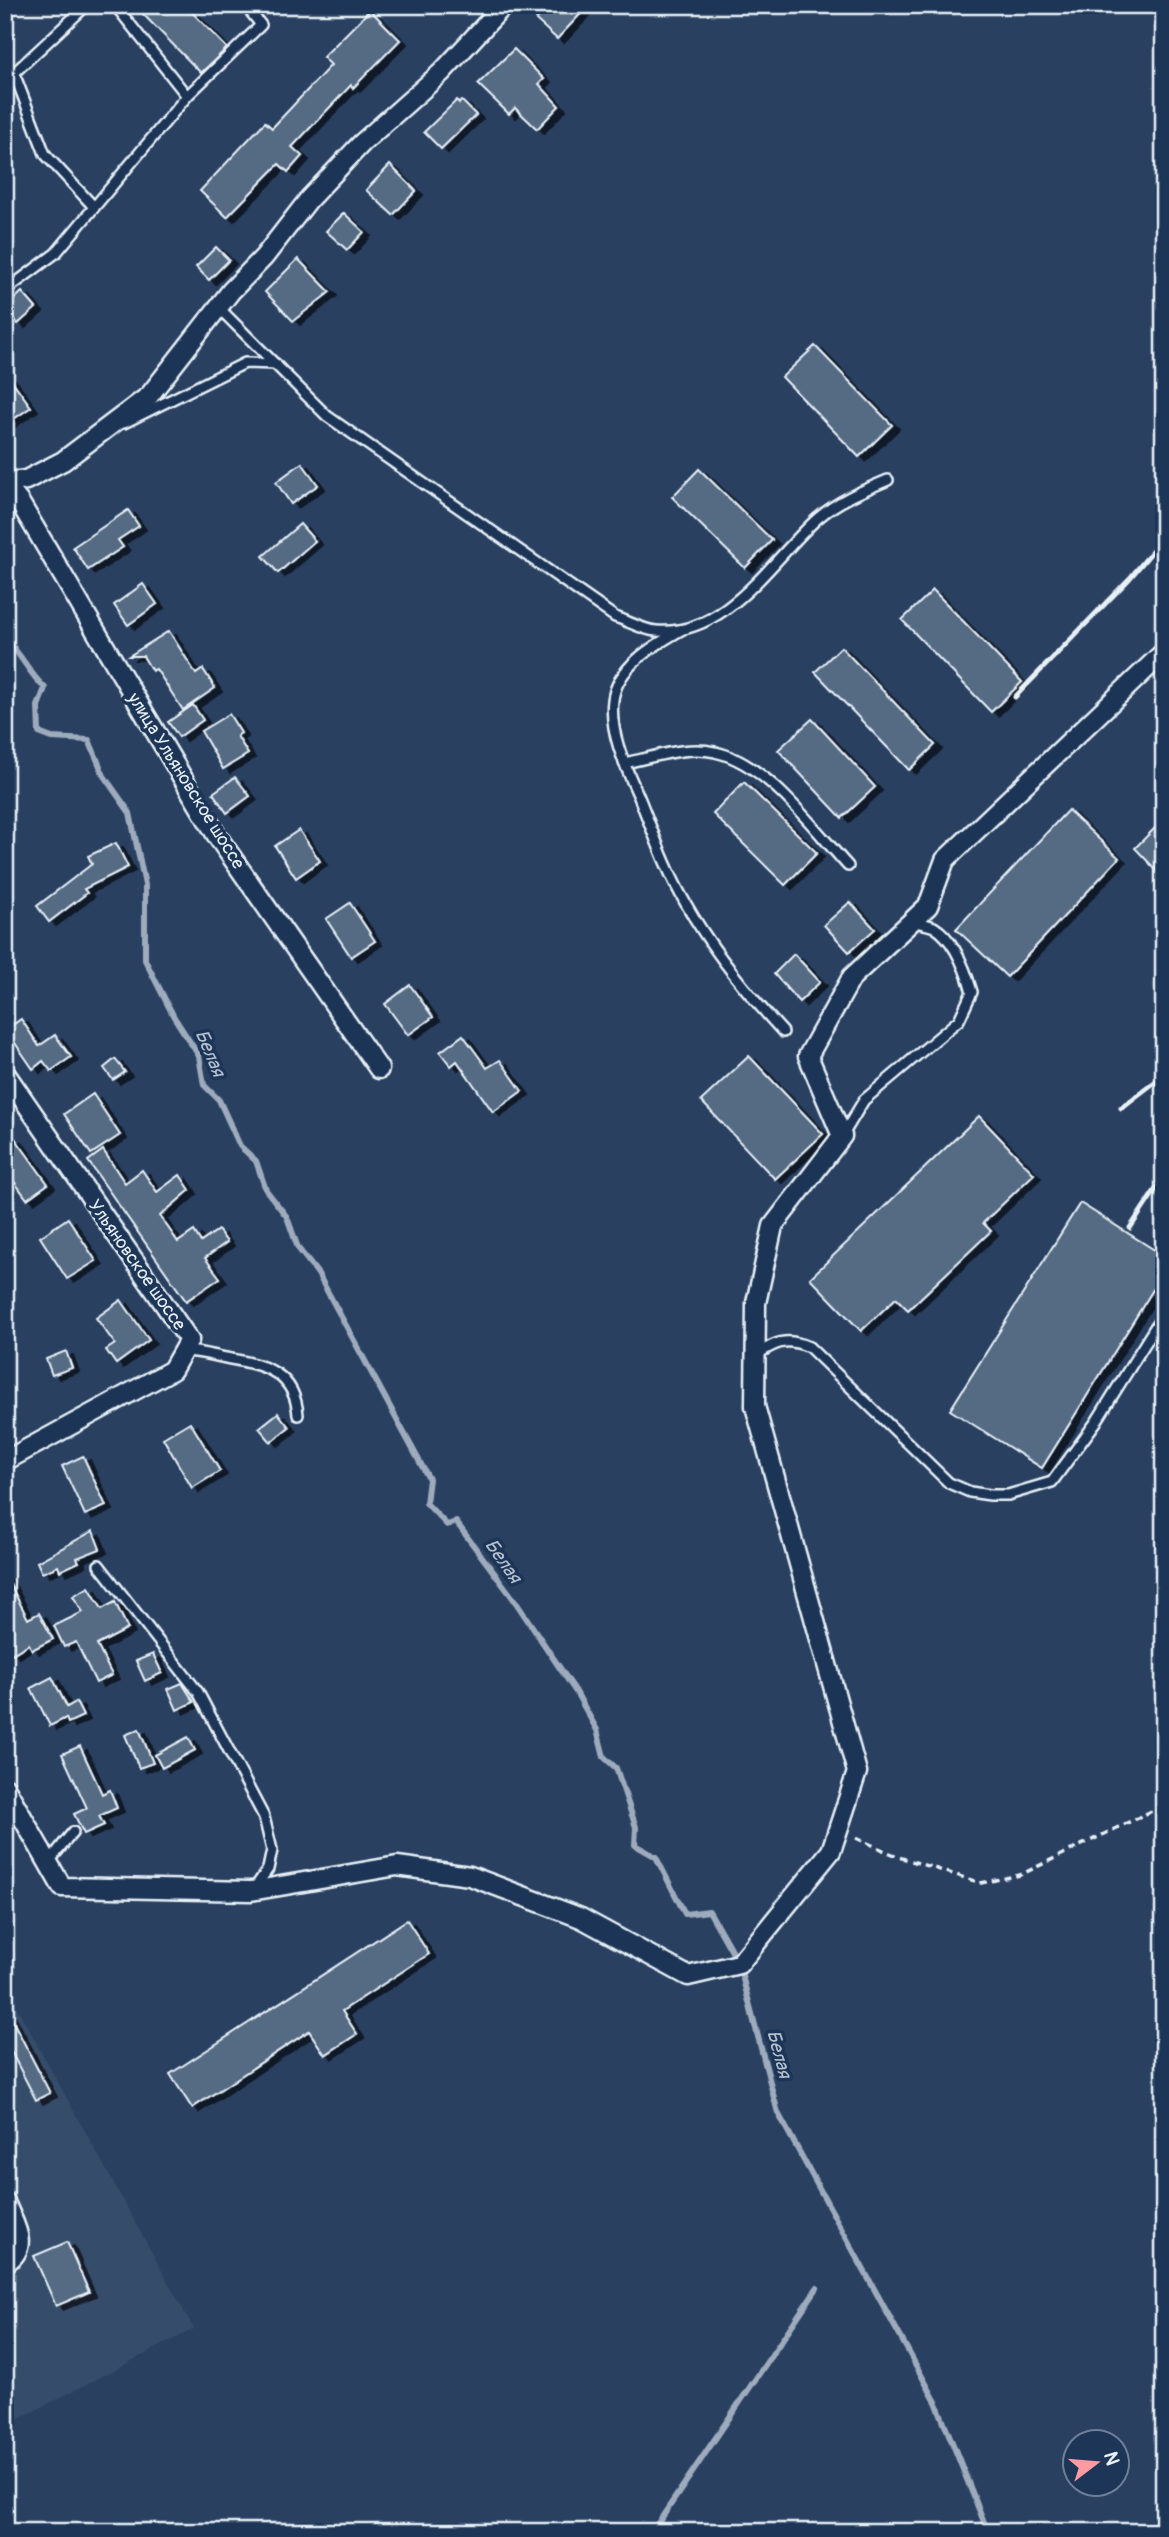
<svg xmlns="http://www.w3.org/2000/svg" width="1169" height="2537" font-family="Pangolin,sans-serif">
<defs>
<filter id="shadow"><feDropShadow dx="7" dy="4" stdDeviation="0" flood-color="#0009"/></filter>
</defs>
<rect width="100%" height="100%" fill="#294061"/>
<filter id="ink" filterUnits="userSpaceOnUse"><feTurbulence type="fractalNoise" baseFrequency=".0143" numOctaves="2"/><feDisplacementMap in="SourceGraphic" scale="14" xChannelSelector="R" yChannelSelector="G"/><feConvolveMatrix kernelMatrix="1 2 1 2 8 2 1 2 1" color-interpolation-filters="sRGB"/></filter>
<g filter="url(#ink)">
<path fill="#364d6b" d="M5,1986l189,343 -189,97z"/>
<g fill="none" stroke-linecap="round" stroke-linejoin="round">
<g stroke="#9dabbd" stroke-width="6">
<path d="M5,639c17,15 23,34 40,49l-7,18 1,27 13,5 37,2 15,36 26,37 15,72v75l29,57 25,39 5,29 15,15 21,46 16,15 10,29 21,27 11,31 20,26 111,205 -3,24 21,22 9,-3 57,76 63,94 21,38 7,27 12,11 20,59 -1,18 21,12 29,57 24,-3 30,53 39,149 158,289 52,130"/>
<path d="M652,2532l165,-244"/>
</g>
</g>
<g fill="#556a83" stroke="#e8f1f8" stroke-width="2" filter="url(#shadow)">
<path d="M134,5h51l42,43 -26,25z"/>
<path d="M549,5h40l-32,34 -21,-19z"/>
<path d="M370,10l30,30 -47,48 -2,-3 -59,62 10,9 -14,16 -9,-8 -52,53 -27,-26 65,-69 7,6 59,-63 -8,-8z"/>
<path d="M514,49l30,30 -5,5 20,22 -22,23 -22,-21 -6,6 -31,-30z"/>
<path d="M457,100l2,3 3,-2 14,14 -35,34 -17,-17z"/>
<path d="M390,165l26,26 -23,24 -27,-25z"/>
<path d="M344,213l20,19 -17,18 -21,-19z"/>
<path d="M216,247l13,13 -20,20 -13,-13z"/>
<path d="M298,259l32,33 -37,29 -28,-29z"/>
<path d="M22,292l14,16 -18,16 -13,-16z"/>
<path d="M815,346l77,79 -33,32 -77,-80z"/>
<path d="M5,371l26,36 -26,18z"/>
<path d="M302,463l16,22 -27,19 -15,-22z"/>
<path d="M699,469l73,71 -27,28 -73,-71z"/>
<path d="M128,510l11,16 -21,14 5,7 -35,23 -15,-23z"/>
<path d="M300,524l15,17 -37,32 -15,-17z"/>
<path d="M143,584l14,20 -29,21 -14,-20z"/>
<path d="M933,590l89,92 -31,30 -89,-92z"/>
<path d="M169,631l27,43 7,-5 12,19 -32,22 -27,-41 -4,2 -9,-15h-14z"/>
<path d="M841,647l94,98 -26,25 -94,-98z"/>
<path d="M193,705l10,15 -24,17 -11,-15z"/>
<path d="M229,714l12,19 -4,3 11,18 -25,15 -22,-38z"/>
<path d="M812,719l63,68 -33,31 -64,-68z"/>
<path d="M235,777l15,19 -23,17 -14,-20z"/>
<path d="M744,782l73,71 -32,32 -72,-71z"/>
<path d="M1068,810l51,48 -112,119 -51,-48z"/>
<path d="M1164,819v43l-8,8 -21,-22z"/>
<path d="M299,830l21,31 -24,17 -21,-32z"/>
<path d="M116,843l12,24 -44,22 3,4 -38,29 -12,-16 55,-42 -4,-8z"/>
<path d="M850,902l25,27 -26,23 -25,-27z"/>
<path d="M350,903l25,38 -24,16 -25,-38z"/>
<path d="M794,954l26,28 -21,20 -25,-28z"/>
<path d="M410,985l23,32 -25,18 -23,-31z"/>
<path d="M21,1019l18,27 16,-11 16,22 -20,14 -8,-10 -10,8 -27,-39z"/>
<path d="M463,1035l24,33 13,-8 22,31 -29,21 -36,-51 -6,5 -11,-14z"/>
<path d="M749,1056l74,78 -48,45 -74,-78z"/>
<path d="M115,1059l10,13 -12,8 -9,-12z"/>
<path d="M93,1094l27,41 -29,19 -27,-40z"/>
<path d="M979,1116l55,58 -51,49 8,8 -83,79 -12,-12 -35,33 -51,-53z"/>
<path d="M15,1138l33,46 -21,15 -22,-30v-24z"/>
<path d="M103,1150l22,33 17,-13 15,22 23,-17 10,15 -30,26 18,26 16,-11 7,11 17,-12 9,12 -22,16 15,20 -34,23 -98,-140z"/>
<path d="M1080,1203l84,53v16l-122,196 -92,-58z"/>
<path d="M68,1218l28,43 -29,18 -27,-42z"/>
<path d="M121,1300l28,40 -33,24 -10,-14 9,-6 -19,-26z"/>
<path d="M66,1351l6,17 -20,7 -6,-16z"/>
<path d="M278,1413l11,14 -18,15 -12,-14z"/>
<path d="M190,1422l30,49 -28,17 -29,-50z"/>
<path d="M83,1456l23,50 -21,9 -23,-49z"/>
<path d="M93,1531l7,18 -23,9 2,4 -19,9 -2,-5 -16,7 -5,-11z"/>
<path d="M5,1575l23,44 11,-6 14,26 -21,11 -3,-6 -17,10 -7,-13z"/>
<path d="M89,1587l13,22 13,-7 13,27 -31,16 15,30 -16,8 -20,-41 -12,5 -10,-21 29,-14 -10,-16z"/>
<path d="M153,1654l9,19 -17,8 -9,-20z"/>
<path d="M52,1677l15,30 9,-5 7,14 -15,7 -2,-5 -16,8 -19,-38z"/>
<path d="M182,1683l12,19 -17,8 -9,-21z"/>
<path d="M139,1729l14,34 -14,5 -14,-33z"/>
<path d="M188,1737l7,13 -33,18 -7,-13z"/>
<path d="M80,1746l22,48 8,-4 7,18 -18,8 5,9 -20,9 -10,-20 13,-6 -25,-54z"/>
<path d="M407,1920l22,34 -87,57 15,23 -32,21 -16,-24 -117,77 -22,-34z"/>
<path d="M5,2006l45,87 -14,7 -31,-60z"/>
<path d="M67,2242l22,50 -33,14 -22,-50z"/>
</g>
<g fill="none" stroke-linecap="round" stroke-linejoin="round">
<defs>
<g id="lane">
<path d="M87,5l-73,68 31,81 49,53"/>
<path d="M115,5l72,91"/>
<path d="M5,291l51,-38 131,-157 74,-71 -16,-20"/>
<path d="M218,307l109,109 288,201c13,4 28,13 41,14 71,6 116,-72 162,-113 21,-18 46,-28 70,-38"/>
<path d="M124,423l121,-60 31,1"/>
<path d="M681,630c-26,15 -64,36 -68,70 -4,33 13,68 26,97 14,35 28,75 47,107 26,46 61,89 97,128"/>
<path d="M624,763c28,-5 62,-18 91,-11 52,11 98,76 133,114"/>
<path d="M843,1135l21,-35 95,-80 13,-28c-6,-21 -18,-53 -38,-65 -6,-3 -16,-4 -22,-6"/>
<path d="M183,1351c16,0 32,5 48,8 36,6 64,15 67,56"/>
<path d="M755,1356c20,-14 31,-19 54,-9l140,136 21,9 20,3h18l44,-13 44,-60 68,-109"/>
<path d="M99,1565l99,127 66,125 8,33 -4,19 -14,20"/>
<path d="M48,1863l25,-31"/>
</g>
<g id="street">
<path d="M5,483l21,-3 37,-19 86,-65 82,-105 33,-34 45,-58 53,-56 80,-71 62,-67"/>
<path d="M5,484l15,19 197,333 162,233"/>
<path d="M5,1073l184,267 -17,30 -167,91"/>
<path d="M5,1787l57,100 189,4 146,-25 73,10 111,42 107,58 51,-12 92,-113 26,-79 -102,-366 1,-103 17,-77 69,-90 -34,-80 44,-79 76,-71 17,-46 219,-208"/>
<path d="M5,2202c9,23 26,45 0,61"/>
</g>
</defs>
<use href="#lane" stroke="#e8f1f8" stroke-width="14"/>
<use href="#street" stroke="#e8f1f8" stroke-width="23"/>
<path stroke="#e8f1f8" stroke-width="3.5" stroke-dasharray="7 5" stroke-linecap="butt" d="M856,1838l43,19 82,26 39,-8 144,-70"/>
<use href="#lane" stroke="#1d3557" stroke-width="9"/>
<use href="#street" stroke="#1d3557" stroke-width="18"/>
<g stroke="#e8f1f8" stroke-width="5">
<path d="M1015,697l115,-119 34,-41"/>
<path d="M1121,1108l43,-33"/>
<path d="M1130,1228l34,-51"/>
</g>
</g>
</g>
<g text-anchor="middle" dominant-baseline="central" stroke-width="7" stroke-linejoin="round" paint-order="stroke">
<g font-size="18" fill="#e8f1f8" stroke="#1d3557">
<text transform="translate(186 781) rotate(58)">улица Ульяновское шоссе</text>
<text transform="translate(137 1265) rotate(55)">Ульяновское шоссе</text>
</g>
<g font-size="19" font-style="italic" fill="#b6c2d0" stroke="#1d3557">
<text transform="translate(210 1053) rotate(67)">Белая</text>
<text transform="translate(503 1561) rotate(55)">Белая</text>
<text transform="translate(779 2054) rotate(75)">Белая</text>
</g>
</g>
<rect width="1169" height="2537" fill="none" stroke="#1d3557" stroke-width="28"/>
<rect x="14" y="14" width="1141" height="2509" fill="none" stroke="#e8f1f8" stroke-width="2.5" filter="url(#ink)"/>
<g transform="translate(1096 2463) rotate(74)"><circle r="33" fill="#1d3557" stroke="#6e8097" stroke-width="2"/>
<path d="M0-5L12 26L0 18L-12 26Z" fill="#ff9aa2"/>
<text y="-10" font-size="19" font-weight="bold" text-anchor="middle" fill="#e8f1f8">N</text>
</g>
</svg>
